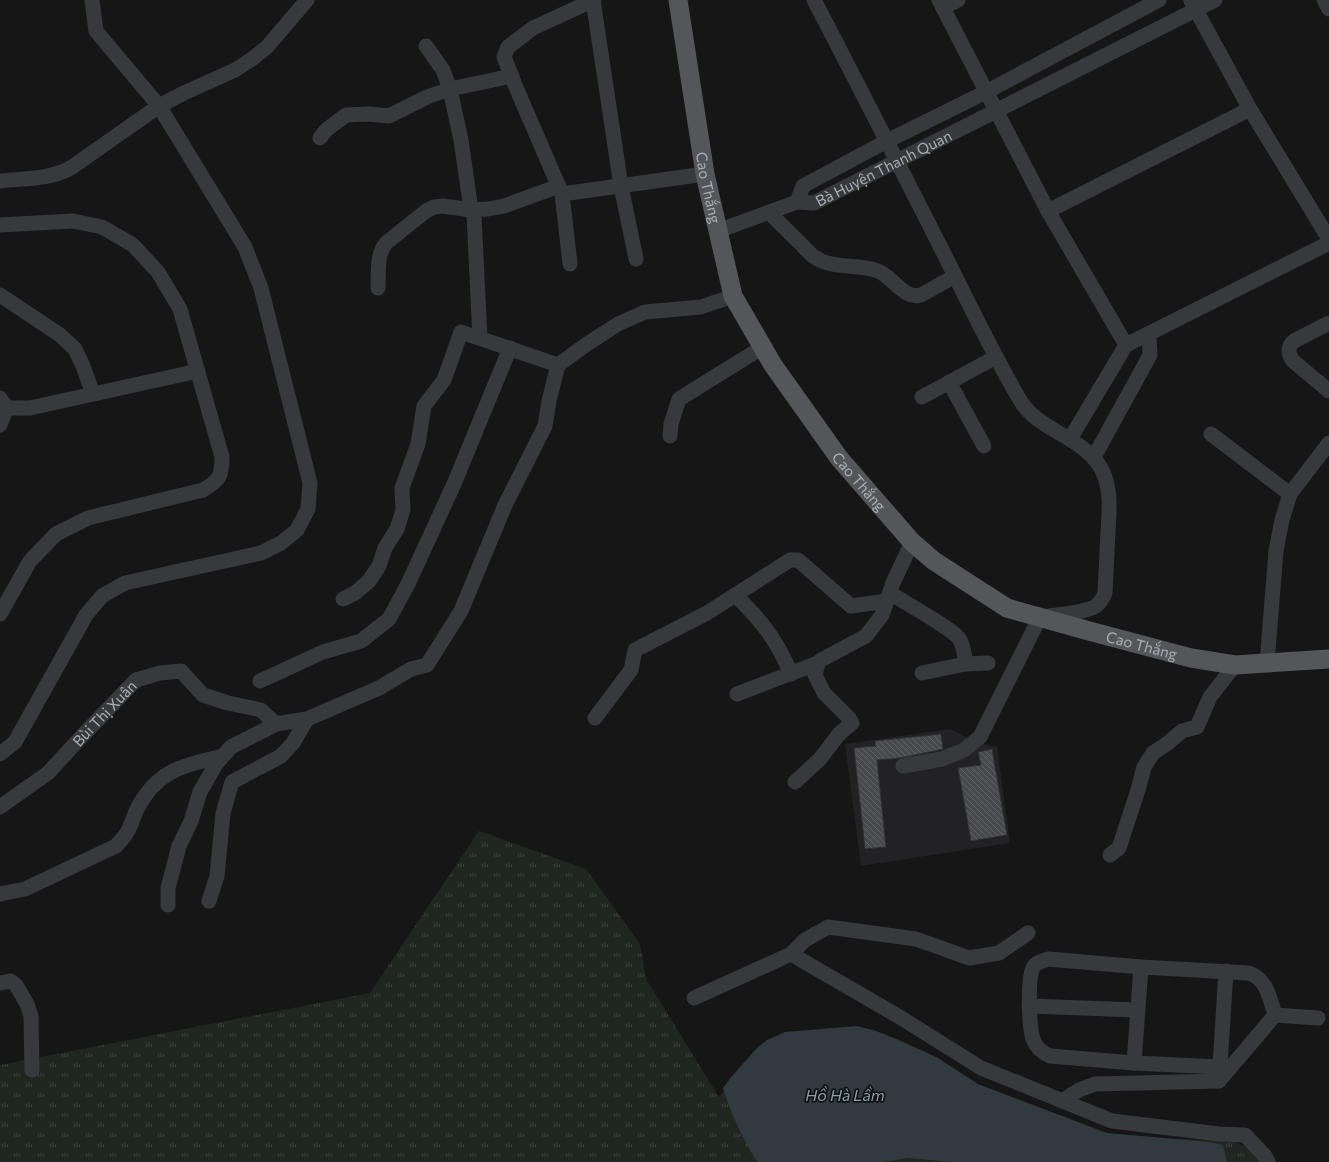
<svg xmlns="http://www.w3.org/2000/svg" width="1329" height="1162" font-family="Commissioner,sans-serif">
<defs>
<pattern id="grass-tufts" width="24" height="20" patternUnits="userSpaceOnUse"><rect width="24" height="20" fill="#202720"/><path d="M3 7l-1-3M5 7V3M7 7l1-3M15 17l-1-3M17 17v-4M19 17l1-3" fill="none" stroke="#3e443e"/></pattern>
<pattern id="building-back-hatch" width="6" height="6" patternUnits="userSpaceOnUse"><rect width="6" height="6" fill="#48494c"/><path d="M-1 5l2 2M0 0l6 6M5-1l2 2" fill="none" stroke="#606164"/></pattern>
</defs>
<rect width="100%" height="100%" fill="#161617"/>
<path fill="#222224" d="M950,729l29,14 18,4 13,96 -149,23 -16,-122z"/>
<path fill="url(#grass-tufts)" d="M479,831l107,38 54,75 6,35 73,118 41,-48 230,40 114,46 130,7 24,8 5,12h-1263v-97l370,-72z"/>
<path fill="#313a3e" d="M857,1026l19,5 23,9 39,18 40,26 129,49 102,9 14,3 4,17h-275l-44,-4 -25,4h-126c-14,-23 -26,-48 -34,-74l9,-12 26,-29 9,-7 18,-8z"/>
<g fill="url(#building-back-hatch)" stroke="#303033">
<path d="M941,734l2,15 -4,1 -39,8 -23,2 9,87 -21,2 -11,-101 22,-2 -1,-5z"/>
<path d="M992,749l15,86 -36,6 -13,-73 23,-3 -3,-13z"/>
</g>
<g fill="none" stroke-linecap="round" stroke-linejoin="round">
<g stroke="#37393c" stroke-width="15">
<path d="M593,0l28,186 15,73"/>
<path d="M814,0c43,82 85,165 127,248 26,51 50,103 79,152 20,34 71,37 85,77 6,17 4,37 3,55 -1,20 -2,41 -3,61 -2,5 -5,10 -9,13 -11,7 -42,9 -56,11l-60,120 -16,13 -22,9 -39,7"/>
<path d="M939,0l109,211 78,134 -56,94"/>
<path d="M1324,0l5,9"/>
<path d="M1191,1l59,108 79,130"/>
<path d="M943,8l15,-8"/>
<path d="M426,46l17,24 7,19 11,51 10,70 3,5 6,123"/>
<path d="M320,138l6,-8 20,-15 22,-1 21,2 38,-19 23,-8 62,-13"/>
<path d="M0,181c24,-3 51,-1 72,-14l87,-61 25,-13 51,-23 17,-11 15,-12 40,-47"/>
<path d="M562,194l143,-20"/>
<path d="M797,202l6,-16 84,-45 99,-49 173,-92"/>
<path d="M1048,211l202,-102"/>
<path d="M769,212c10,11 21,21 31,31 4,4 8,9 13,13 18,14 44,7 65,15 15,6 26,29 43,24l34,-19"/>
<path d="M0,225l73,-4 29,6 31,18 25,27 22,37 42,148c0,19 -2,23 -19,33l-115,28 -32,16 -26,27 -30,53"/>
<path id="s1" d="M718,231l79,-29 17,1 401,-203"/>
<path d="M570,264l-8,-70 -47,-109 -11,-28 4,-10 25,-19 61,-28"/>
<path d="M378,288c1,-15 -2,-33 8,-45l40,-32 8,-4 9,-1 28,4 17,-1 16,-3 55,-20"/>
<path d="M0,295l60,40 15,14 8,17 10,28"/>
<path d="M1329,323l-35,18c-7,6 -6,13 -1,20l36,30"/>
<path d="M1126,345l203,-102"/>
<path d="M949,382l35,64"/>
<path d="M922,397l74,-40"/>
<path d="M0,398l7,10h23l168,-37"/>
<path d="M0,425l7,-17"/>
<path d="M1211,434l79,60"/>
<path d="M670,436l1,-12 8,-25 84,-52"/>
<path d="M1094,457l56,-102 -1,-21"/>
<path d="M890,593c12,8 65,37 70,47 4,8 5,16 5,24"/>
<path d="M735,595c26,25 42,45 56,79"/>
<path d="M343,599l12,-6 14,-12 10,-15 6,-18 12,-19 6,-19 -1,-22 16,-44 6,-38 20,-26 17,-48 97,33"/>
<path d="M1267,663l9,-112 6,-31 8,-26 39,-51"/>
<path d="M922,673l43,-9 23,-1"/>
<path d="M260,681l63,-29 38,-11 28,-22 19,-35 46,-100 56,-136"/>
<path d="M737,694l81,-31"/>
<path d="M595,718l36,-48 4,-20 72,-37 83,-53h8l53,46 29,-4 6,1"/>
<path d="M0,754l15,-12 71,-127 16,-19 23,-13 136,-30 20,-10 16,-13 11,-21 2,-26 -49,-195 -16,-41 -86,-141 -63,-75 -4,-31"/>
<path d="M795,782l25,-23 19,-25 13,-11 -3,-5 -25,-25 -9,-18 3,-12 3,-3 45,-24 16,-21 11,-32 19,-41"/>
<path id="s2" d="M0,807l48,-34 35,-38 53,-55 24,-7 21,-2 22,24 25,8 33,7 15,14 31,-5 72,-31 32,-19 16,-4 34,-54 44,-106 40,-79 4,-25 9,-36 29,-21 31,-20 27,-12 56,-5 32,-11"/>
<path d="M1110,855l9,-7 19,-58 6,-23 9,-14 15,-10 14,-12 15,-4 13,-30 25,-32"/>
<path d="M0,894l25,-5 91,-43c3,-4 7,-7 10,-12 5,-7 7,-17 11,-25 21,-40 46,-43 86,-53"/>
<path d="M209,901l8,-25 6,-63 9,-31 49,-26 12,-13 14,-24"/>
<path d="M168,905v-17l11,-42 12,-25 9,-29 16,-28 15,-17 45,-23"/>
<path d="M791,954l107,62 83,52 131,53 107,13 26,1 20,21 3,6"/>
<path d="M0,983l11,-2 5,4 11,19 4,12 1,54"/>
<path d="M694,998l97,-44 14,-14 23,-13 88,12 53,19 30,-5 29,-20"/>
<path d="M1029,1006l108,4"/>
<path d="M1275,1015l43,3"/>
<path d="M1134,1063l7,-96"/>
<path d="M1220,1067l-86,-4 -84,-7c-7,-3 -14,-8 -17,-17 -4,-12 -6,-63 1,-73 3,-4 9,-5 14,-7l93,8 108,6c18,6 21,26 26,42"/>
<path d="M1219,1081l56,-66"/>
<path d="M1062,1101l17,-11 16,-6 124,-3 7,-110"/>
</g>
<path stroke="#54565a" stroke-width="19" id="s3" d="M678,0l27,174 28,122 40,69 66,93 73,84 22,19 73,47 82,23 102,27 44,7 94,-6"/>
</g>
<g text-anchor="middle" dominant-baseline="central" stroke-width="3.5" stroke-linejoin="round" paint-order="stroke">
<g font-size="15" fill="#a9afb6" stroke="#111112">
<text stroke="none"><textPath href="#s1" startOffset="179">Bà Huyện Thanh Quan</textPath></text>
<text stroke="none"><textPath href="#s3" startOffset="190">Cao Thắng</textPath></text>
<text stroke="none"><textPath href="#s3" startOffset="526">Cao Thắng</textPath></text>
<text stroke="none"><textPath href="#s3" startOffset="862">Cao Thắng</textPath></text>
<text stroke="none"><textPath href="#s2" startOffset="141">Bùi Thị Xuân</textPath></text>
</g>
<g font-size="16" font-style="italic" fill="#85a0ac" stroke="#111112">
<text x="845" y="1094">Hồ Hà Lầm</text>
</g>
</g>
</svg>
